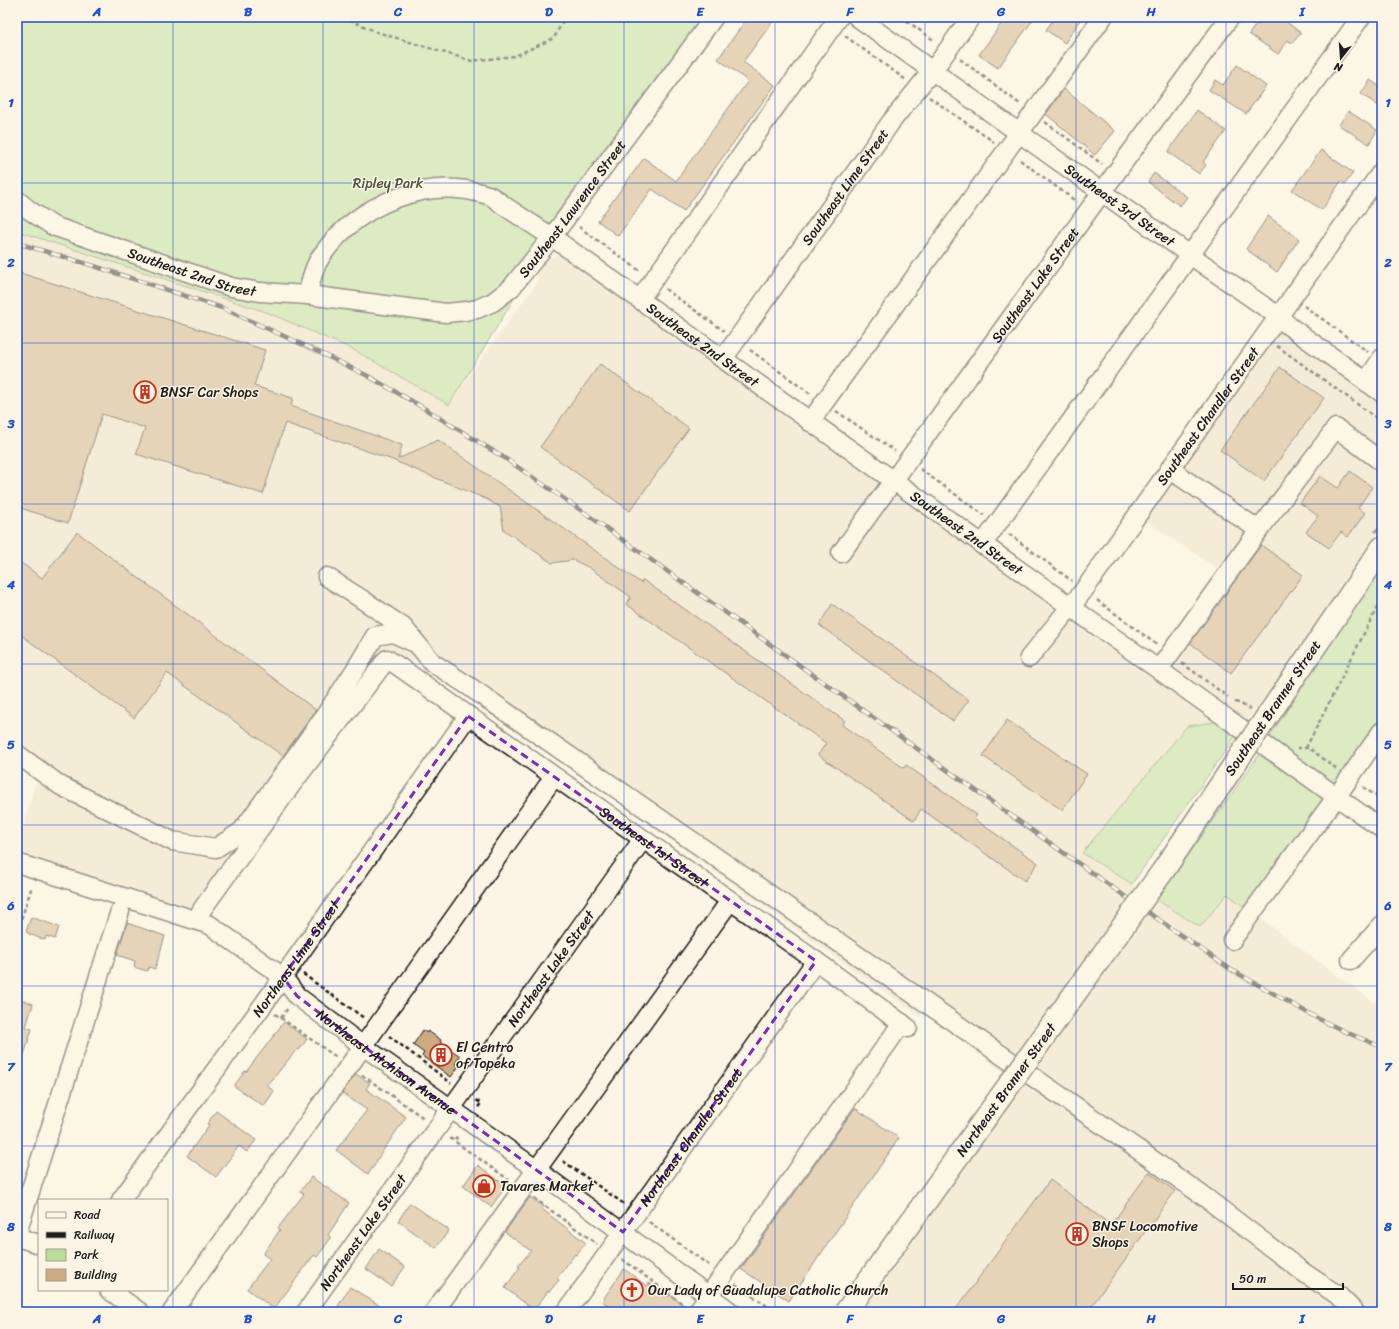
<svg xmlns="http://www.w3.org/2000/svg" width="1399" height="1329" font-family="Sriracha,sans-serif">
	<rect width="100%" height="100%" fill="#fcf5e5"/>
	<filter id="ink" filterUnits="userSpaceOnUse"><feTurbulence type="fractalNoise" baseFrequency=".025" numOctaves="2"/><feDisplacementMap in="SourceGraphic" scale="8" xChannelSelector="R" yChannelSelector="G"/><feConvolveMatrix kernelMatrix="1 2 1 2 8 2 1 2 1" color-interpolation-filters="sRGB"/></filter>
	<g filter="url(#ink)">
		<path fill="#eedfc7" d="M17,229L186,282L266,312L354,350L448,405L538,281L537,271L545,261L555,255L565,256L1215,722L1187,726L1082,853L1200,927L1227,894L1374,1002L1382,993V1312H862L1022,1085L923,1013L920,1017L429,668L385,648L203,904L195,909L17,857V849L36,781L17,767Z
			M1280,333H1288L1382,403V530L1248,720L1158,657L1221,571L1143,519L1275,335Z"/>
		<path fill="#b7dd98" stroke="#6a7c5a" d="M17,17H709L552,237L449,405L354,350L266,312L17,231Z
			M1382,566V732L1341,788L1270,736Z
			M1215,722L1235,737L1132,884L1082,853L1187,726Z
			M1259,755L1330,802L1250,911L1227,894L1200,927L1157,900Z"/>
		<path fill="#ccab80" stroke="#1c1c1c" d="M748,17H776L743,62L775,85L684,211L652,189L618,236L598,221L644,158L676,181L748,81L718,59Z
			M1006,17H1035L998,68L979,55Z
			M1055,17H1082L1065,43L1046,30Z
			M1265,17H1280L1301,33L1292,43L1287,40L1278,54L1249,34L1257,23L1259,25Z
			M1237,65L1266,86L1246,114L1209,90L1215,80L1223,85Z
			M1370,80L1382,88V108L1361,94Z
			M1064,89L1115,131L1095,155L1046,114Z
			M1197,110L1226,131L1203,162L1206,165L1199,174L1168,152Z
			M1348,111L1377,130L1369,144L1339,125Z
			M1321,150L1353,173L1345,184L1341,181L1322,210L1292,190Z
			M1154,173L1187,197L1180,206L1148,182Z
			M1268,216L1299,239L1277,272L1246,249Z
			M17,272L265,350L254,386L293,398L291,406L402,445L398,459L438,440L641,583L643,580L845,721L842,725L904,768L906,765L977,815L974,819L1038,863L1025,881L921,809L914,821L818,755L826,743L626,604L631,597L588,567L573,560L552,563L504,530L500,507L486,499L390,459L285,423L263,494L136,454L145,428L102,414L68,523L17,507Z
			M600,364L689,428L630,511L540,447Z
			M1280,367L1324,398L1264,481L1220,450Z
			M1350,471L1372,487L1358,508L1365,513L1348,537L1341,532L1329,548L1306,532L1318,516L1300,503L1320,476L1338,488Z
			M77,532L316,710L283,756L167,673L134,718L17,632V560L42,578Z
			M1261,545L1303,575L1231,673L1190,643Z
			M832,604L969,700L953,721L819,625Z
			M1007,720L1087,774L1062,810L983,756Z
			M31,917L59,927L55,939L46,936L45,940L29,934V933L26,932Z
			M127,923L165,936L155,969L149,967L147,971L134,967L135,961L117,955Z
			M17,998L33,1004L26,1027L32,1029L20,1068H17Z
			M284,1022L307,1039L299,1050L297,1049L267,1086L274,1091L264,1106L234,1086L245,1071L246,1072Z
			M423,1030L427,1033L428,1031L441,1040L440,1042L460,1056L455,1064L459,1066L451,1077L422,1056L424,1053L413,1045Z
			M356,1074L370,1083L366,1089L406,1117L376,1161L377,1162L368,1174L336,1150L367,1110L342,1093Z
			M855,1108L899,1138L789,1301L741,1269Z
			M216,1111L256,1140L247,1152L239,1146L216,1177L187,1156L209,1125L207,1124Z
			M478,1165L506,1186L491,1207L463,1186Z
			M1149,1172L1175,1191L1087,1312H954L1050,1180L1111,1225Z
			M311,1177L349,1203L328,1235L331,1238L317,1257L314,1255L274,1309L247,1289L270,1259L263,1254L280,1230L278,1228L304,1194L300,1192Z
			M530,1197L544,1206L542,1209L586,1243L576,1255L575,1254L557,1278L559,1280L549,1292L548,1291L534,1310L505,1288L520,1267L518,1266L531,1251L505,1232Z
			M410,1203L449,1230L436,1248L398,1221Z
			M379,1249L405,1267L391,1286L366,1269Z
			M624,1269L647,1286L649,1283L668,1297L670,1295L688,1308L687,1312H617L602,1301Z
			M350,1287L390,1312H347L338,1306Z"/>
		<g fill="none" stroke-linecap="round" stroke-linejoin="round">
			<g stroke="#1c1c1c" stroke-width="21">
				<g id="minor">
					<path id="s1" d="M857,17L1190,255L1278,316L1289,326L1382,393"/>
					<path id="s2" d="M17,200L29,210L53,226L231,287L260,292L308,295L446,313L466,311L477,309L493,302L511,288L552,237L714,17"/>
					<path id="s3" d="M308,295C310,282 314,266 322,255C358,204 427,175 488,195C494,197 500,203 506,207C521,217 536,227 552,237L1382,829"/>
					<path d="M640,299L839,17"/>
					<path id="s4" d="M723,359L891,122L939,62L971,17"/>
					<path d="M1366,382L1382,358"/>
					<path d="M810,422L1103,17"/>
					<path d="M1170,468L1181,477L1259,530L1336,428L1382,462"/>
					<path d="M982,545L1361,17"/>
					<path id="s5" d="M841,553L1115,174L1230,17"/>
					<path d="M327,577L360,598L403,627L433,663L470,687L1140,1151L1206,1198L1303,1272L1339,1296L1355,1312"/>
					<path id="s6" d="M1029,658L1084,590L1382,171"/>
					<path d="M1159,669L1259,530"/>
					<path d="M17,754L61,786L172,841L216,848L242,831L324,717L357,667L375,636L393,633L413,642"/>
					<path id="s7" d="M17,863L210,925L283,977L297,996L363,1046L537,1170L731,1312"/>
					<path id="s8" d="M196,920L203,908L292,784L387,659L398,666L816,961L908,1028"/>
					<path d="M1232,940L1337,796L1382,731"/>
					<path d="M1351,960L1382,925"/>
					<path id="s9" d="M121,1200L263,1005L468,716"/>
					<path d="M17,1237L20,1223L120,911"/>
					<path d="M17,1237L39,1244"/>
					<path d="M109,1290L140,1312"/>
					<path d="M172,1312L349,1066L554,777"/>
					<path id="s10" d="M306,1312L643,839"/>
					<path d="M434,1312L730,901"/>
					<path id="s11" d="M566,1312L816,961"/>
					<path d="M697,1312L902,1023"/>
				</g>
			</g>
			<g stroke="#1c1c1c" stroke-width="25">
				<path id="major" d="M1271,711L1382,548
					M1165,868L1234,765"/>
			</g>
			<path stroke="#1c1c1c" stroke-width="2.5" stroke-dasharray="4 3" stroke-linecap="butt" d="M343,17L377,32L472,61L515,56L554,38L565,17
				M901,17L935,41
				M845,36L906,80
				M960,59L1020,104
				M929,97L994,142
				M1045,122L1102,164
				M1020,160L1077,202
				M579,227L640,271
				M665,289L724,331
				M1304,306L1368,352
				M1277,346L1382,422
				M750,350L812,395
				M836,411L895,451
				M920,469L984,515
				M1375,532L1382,521
				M1009,534L1072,581
				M1097,600L1157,645
				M1182,663L1228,697
				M1235,702L1239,703L1250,709
				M1297,748H1309L1337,769
				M1306,748L1382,598
				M1363,787L1382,800
				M17,932L32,886
				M303,974L364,1018
				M275,1014L336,1057
				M281,1018L288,1008
				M389,1036L451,1083
				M362,1075L425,1119
				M476,1100L481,1103L477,1109
				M450,1138L509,1180
				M455,1140L459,1135
				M563,1161L624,1204
				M534,1198L597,1244
				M649,1222L710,1266
				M622,1259L684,1305
				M735,1284L776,1312"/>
			<use href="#minor" stroke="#fcf5e5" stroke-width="18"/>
			<use href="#major" stroke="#fcf5e5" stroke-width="22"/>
			<g stroke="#1c1c1c" stroke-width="4.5">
				<path id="rail" d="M17,243L91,265L222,308L308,347L366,375L417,404L503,457L585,513L1133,902L1230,969L1317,1018L1348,1033L1382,1047"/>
			</g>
			<use href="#rail" stroke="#fcf5e5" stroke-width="3" stroke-dasharray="9" stroke-linecap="butt"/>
			<g stroke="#1c1c1c" stroke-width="25" stroke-linecap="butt">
				<g id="major-bridge">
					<path d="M1234,765L1271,711"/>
					<path id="s12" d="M846,1312L1165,868"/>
				</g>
			</g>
			<use href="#major-bridge" stroke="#fcf5e5" stroke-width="22"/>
		</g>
	</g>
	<path d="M0 0H1399V1329H0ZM468,716L816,961L623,1232L363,1046L297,996L283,977Z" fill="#fcf5e5" fill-opacity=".55" fill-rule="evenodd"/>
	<path fill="none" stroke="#7b2cbf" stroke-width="3" stroke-dasharray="8 5" stroke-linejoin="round" d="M468,716L816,961L623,1232L363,1046L297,996L283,977Z"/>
	<path fill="none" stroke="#1d4ed8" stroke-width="1" stroke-opacity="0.55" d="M173,17V1312M323,17V1312M474,17V1312M624,17V1312M775,17V1312M925,17V1312M1076,17V1312M1226,17V1312M17,183H1382M17,343H1382M17,504H1382M17,664H1382M17,825H1382M17,986H1382M17,1146H1382"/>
	<defs>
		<g id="building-ring" transform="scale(1.15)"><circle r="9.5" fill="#fcf5e5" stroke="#c8321e" stroke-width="1.5"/><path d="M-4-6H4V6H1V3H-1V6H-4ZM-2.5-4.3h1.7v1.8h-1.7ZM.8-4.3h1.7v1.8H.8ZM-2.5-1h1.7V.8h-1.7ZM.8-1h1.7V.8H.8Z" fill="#c8321e"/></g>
		<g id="shop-ring" transform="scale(1.15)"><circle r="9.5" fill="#fcf5e5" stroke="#c8321e" stroke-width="1.5"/><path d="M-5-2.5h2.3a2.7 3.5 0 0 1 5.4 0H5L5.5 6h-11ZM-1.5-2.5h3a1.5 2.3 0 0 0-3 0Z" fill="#c8321e"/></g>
		<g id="church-ring" transform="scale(1.15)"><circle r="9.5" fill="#fcf5e5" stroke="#c8321e" stroke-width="1.5"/><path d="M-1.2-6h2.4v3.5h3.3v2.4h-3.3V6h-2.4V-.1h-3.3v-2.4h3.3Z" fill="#c8321e"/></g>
	</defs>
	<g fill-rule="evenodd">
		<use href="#building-ring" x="145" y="392"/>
		<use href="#building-ring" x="441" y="1055"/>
		<use href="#shop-ring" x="484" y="1186"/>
		<use href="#building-ring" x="1077" y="1234"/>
		<use href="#church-ring" x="632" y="1290"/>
	</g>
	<g text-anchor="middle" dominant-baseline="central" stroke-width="3" stroke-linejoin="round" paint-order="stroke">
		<g font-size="14" fill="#4a5641" stroke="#fcf5e5">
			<text x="388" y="183">Ripley Park</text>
		</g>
		<g font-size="14" fill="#1c1c1c" stroke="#fcf5e5">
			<text stroke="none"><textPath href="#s4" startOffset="211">Southeast Lime Street</textPath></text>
			<text stroke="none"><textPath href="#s1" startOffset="323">Southeast 3rd Street</textPath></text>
			<text stroke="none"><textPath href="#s2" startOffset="621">Southeast Lawrence Street</textPath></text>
			<text stroke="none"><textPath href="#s2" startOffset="191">Southeast 2nd Street</textPath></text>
			<text stroke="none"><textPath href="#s5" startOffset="331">Southeast Lake Street</textPath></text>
			<text stroke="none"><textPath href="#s3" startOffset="493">Southeast 2nd Street</textPath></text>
			<text stroke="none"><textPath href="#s6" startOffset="301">Southeast Chandler Street</textPath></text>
			<text stroke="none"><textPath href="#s3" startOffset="817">Southeast 2nd Street</textPath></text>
			<text transform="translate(1273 708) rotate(-56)">Southeast Branner Street</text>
			<text stroke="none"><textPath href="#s8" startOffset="650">Southeast 1st Street</textPath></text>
			<text stroke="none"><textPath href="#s9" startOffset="298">Northeast Lime Street</textPath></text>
			<text stroke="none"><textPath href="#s10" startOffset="422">Northeast Lake Street</textPath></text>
			<text stroke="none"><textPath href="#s7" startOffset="427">Northeast Atchison Avenue</textPath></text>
			<text stroke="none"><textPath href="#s12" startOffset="274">Northeast Branner Street</textPath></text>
			<text stroke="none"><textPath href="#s11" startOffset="215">Northeast Chandler Street</textPath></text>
			<text stroke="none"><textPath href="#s10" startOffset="98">Northeast Lake Street</textPath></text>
		</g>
		<g font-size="14" fill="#1c1c1c" stroke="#fcf5e5" text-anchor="start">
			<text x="160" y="392">BNSF Car Shops</text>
			<text x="456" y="1047">El Centro<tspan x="456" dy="16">of Topeka</tspan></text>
			<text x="500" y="1186">Tavares Market</text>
			<text x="1092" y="1226">BNSF Locomotive<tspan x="1092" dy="16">Shops</tspan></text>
			<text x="648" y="1290">Our Lady of Guadalupe Catholic Church</text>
		</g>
	</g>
	<rect width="1399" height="1329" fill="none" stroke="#fcf5e5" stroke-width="44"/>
	<rect x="38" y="1199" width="130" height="92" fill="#fcf5e5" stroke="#a29e95"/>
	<rect x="46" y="1212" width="20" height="6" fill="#fcf5e5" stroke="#a29e95"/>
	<text x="74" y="1219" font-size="12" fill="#1c1c1c">Road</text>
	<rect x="46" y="1232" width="20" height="6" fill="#1c1c1c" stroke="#a29e95"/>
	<text x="74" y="1239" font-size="12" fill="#1c1c1c">Railway</text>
	<rect x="46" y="1249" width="20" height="12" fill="#b7dd98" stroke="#a29e95"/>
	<text x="74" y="1259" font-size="12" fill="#1c1c1c">Park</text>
	<rect x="46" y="1269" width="20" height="12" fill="#ccab80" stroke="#a29e95"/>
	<text x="74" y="1279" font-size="12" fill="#1c1c1c">Building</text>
	<g transform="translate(1341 58) rotate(197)" stroke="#fcf5e5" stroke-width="3" paint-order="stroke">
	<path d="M0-3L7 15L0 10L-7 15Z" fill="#1c1c1c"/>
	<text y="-6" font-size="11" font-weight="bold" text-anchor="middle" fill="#1c1c1c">N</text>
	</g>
	<path d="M1233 1283v6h110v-6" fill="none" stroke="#1c1c1c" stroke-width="2"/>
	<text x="1239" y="1283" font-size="12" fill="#1c1c1c" stroke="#fcf5e5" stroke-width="3" paint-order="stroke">50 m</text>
	<rect x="22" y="22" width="1355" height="1285" fill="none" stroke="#1d4ed8" stroke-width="1.5"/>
	<g font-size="13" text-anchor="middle" font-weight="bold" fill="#1d4ed8">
		<text x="97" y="16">A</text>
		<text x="248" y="16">B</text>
		<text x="398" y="16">C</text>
		<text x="549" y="16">D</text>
		<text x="700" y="16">E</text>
		<text x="850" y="16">F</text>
		<text x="1001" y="16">G</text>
		<text x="1151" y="16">H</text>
		<text x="1302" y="16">I</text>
		<text x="11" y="107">1</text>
		<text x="1388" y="107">1</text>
		<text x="11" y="267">2</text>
		<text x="1388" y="267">2</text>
		<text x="11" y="428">3</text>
		<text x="1388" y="428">3</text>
		<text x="11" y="589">4</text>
		<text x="1388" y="589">4</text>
		<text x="11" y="749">5</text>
		<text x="1388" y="749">5</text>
		<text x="11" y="910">6</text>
		<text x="1388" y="910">6</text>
		<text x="11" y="1071">7</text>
		<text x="1388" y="1071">7</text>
		<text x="11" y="1231">8</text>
		<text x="1388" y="1231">8</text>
		<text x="97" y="1323">A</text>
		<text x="248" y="1323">B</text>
		<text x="398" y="1323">C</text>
		<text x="549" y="1323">D</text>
		<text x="700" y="1323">E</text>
		<text x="850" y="1323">F</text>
		<text x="1001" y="1323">G</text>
		<text x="1151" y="1323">H</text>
		<text x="1302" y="1323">I</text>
	</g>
</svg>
